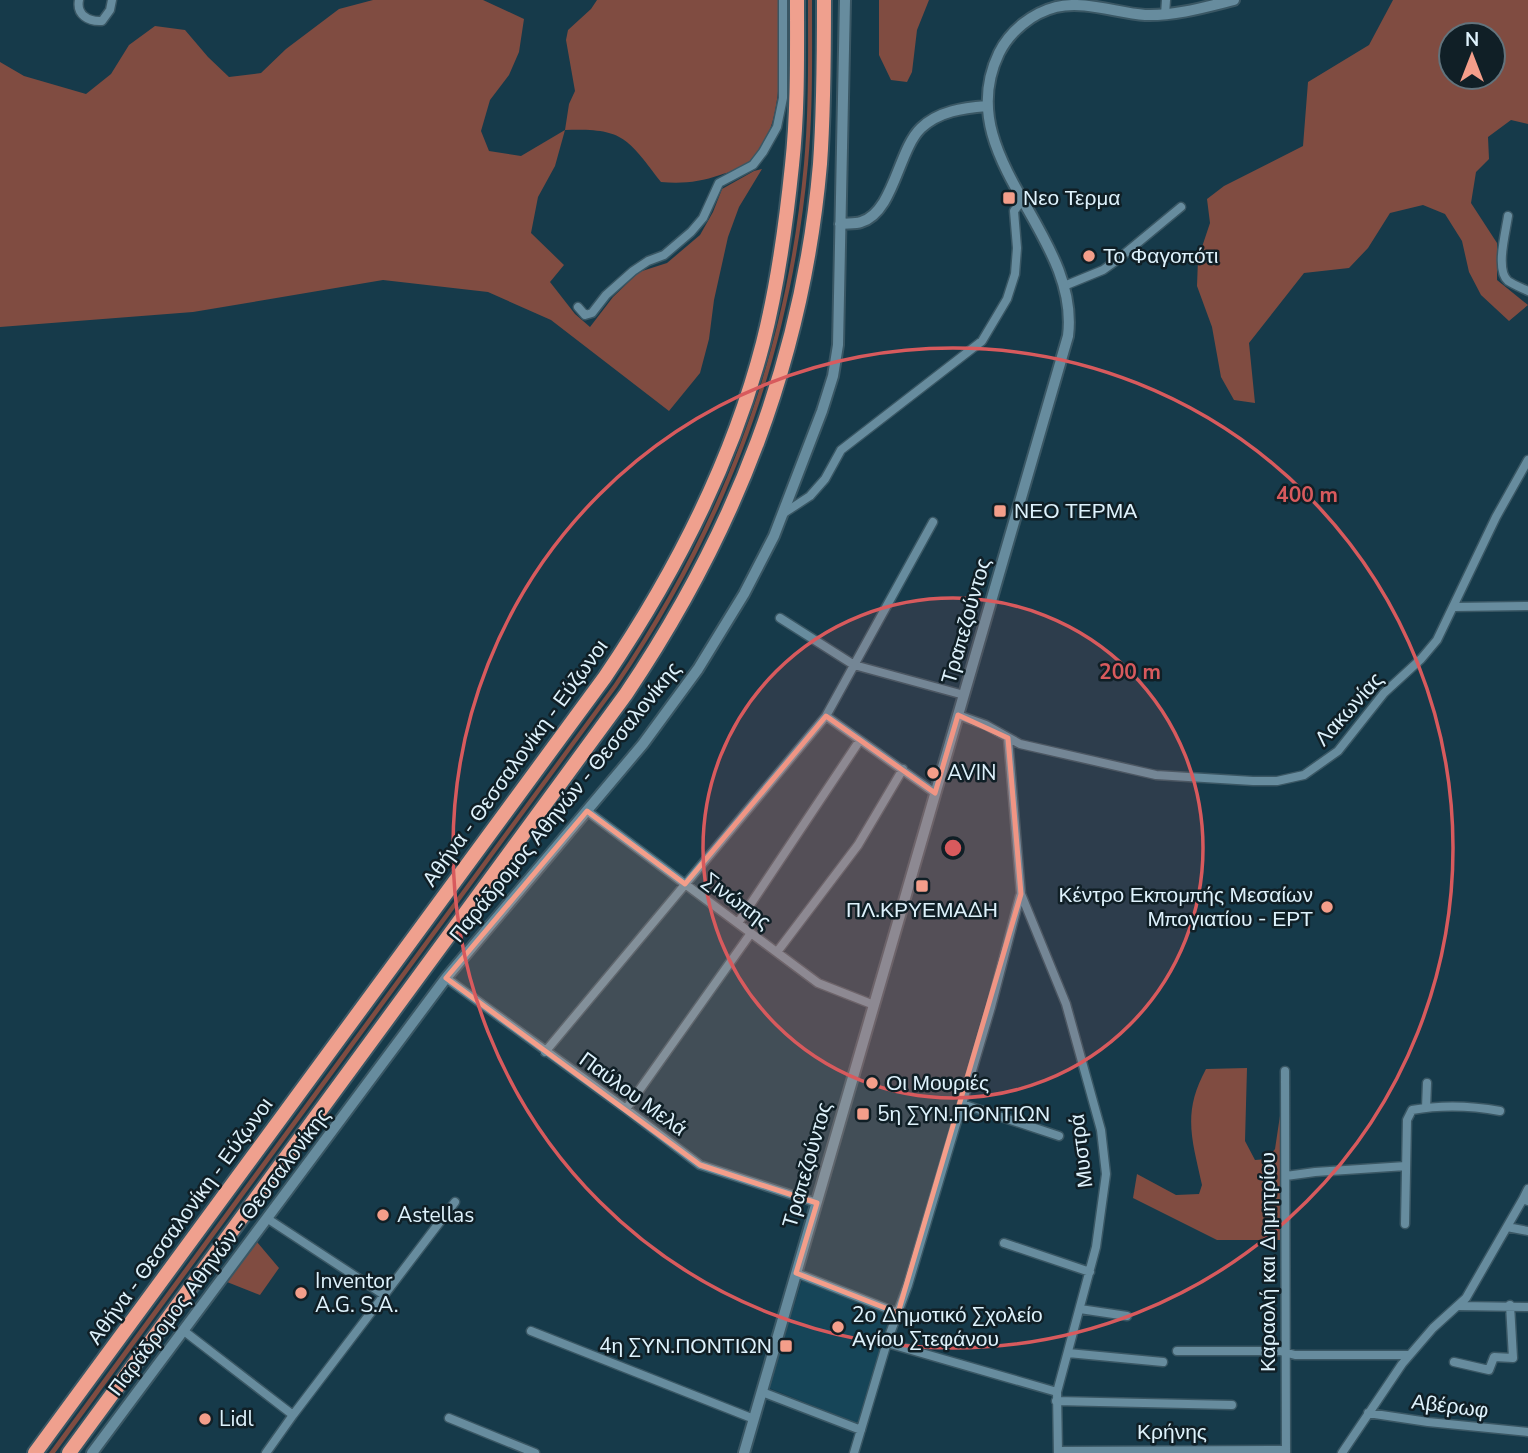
<svg xmlns="http://www.w3.org/2000/svg" width="1528" height="1453" font-family="'Nunito Sans',sans-serif">
	<rect width="100%" height="100%" fill="#163a4a"/>
	<path fill="#164558" d="M802,1280L891,1314L859,1424L769,1388Z"/>
	<path fill="#804c41" fill-rule="evenodd" d="M373,0H483L524,19L519,52L509,75L490,100L481,131L489,151L521,156L565,130L569,104L575,91L566,40L568,30L591,9L597,0H778C779,47 788,126 750,162C743,169 729,172 720,175C700,182 682,184 661,182C627,138 624,128 565,130L555,166L538,197L531,233L564,265L550,282L575,314L590,327L613,297L639,272L667,263L700,235L713,212L722,189L754,171L762,169L739,207L728,237L714,300L709,339L700,373L669,411L551,320L488,292L383,280L193,312L0,327V62L24,76L86,94L111,74L129,45L155,26L185,30L208,57L229,77L261,73L286,49L339,9Z
		M808,0H812C812,55 813,110 808,164C790,359 727,525 617,687L55,1453H49L614,684C723,522 786,359 804,164C809,109 808,55 808,0Z
		M879,0H929L917,30L912,72L907,82L891,80L879,55Z
		M1393,0H1528V124L1511,120L1488,137L1489,159L1476,172L1471,203L1497,243V280L1528,305L1509,321L1481,295L1469,272L1462,241L1445,214L1423,205L1390,213L1368,248L1349,268L1304,273L1249,343L1255,403L1234,400L1221,377L1212,327L1197,286L1198,259L1210,223L1207,199L1224,186L1303,146L1308,82L1369,45ZM1451,35H1493V77H1451Z
		M1247,1068L1245,1141L1255,1160L1267,1159L1275,1149L1281,1109L1282,1240H1217L1133,1198L1137,1174L1176,1195L1199,1194L1202,1185C1192,1139 1182,1113 1206,1069Z
		M257,1242L279,1268L260,1295L227,1282Z"/>
	<g fill="none" stroke-linecap="round" stroke-linejoin="round">
		<g stroke="#3a5764" stroke-width="11">
			<path id="street" d="M79,0C76,15 89,22 102,21L110,10L112,0
				M1165,15L1166,0
				M1508,216C1506,231 1495,270 1508,281C1514,285 1522,288 1528,291
				M1064,286L1103,270L1117,260L1181,207
				M578,307L585,315L592,313L606,295L633,271L648,261L664,255L691,232L703,218L719,183L753,165L763,152L777,127L783,98V0
				M784,513L810,496L825,479L841,450L982,341L1007,299L1015,274L1017,248L1014,211L1023,199
				M1454,607L1528,606
				M780,618L854,665L964,695
				M958,715L986,725L1020,744L1156,775L1253,781H1277L1304,775L1338,751L1384,693L1421,659L1437,640L1496,517L1528,460
				M826,716L935,793
				M1008,738L1021,894L1066,1004L1101,1130L1106,1174L1096,1247L1057,1392L1058,1453
				M587,811L818,983L874,1005
				M738,923L860,740
				M777,952L858,845L903,769
				M446,978L626,1109L700,1165L817,1203
				M545,1052L826,716L933,522
				M1285,1071L1286,1453
				M962,1104L1059,1136
				M1426,1108L1427,1083
				M626,1109L751,933
				M1286,1176L1315,1172L1406,1166
				M1523,1199L1528,1189
				M268,1219L384,1295
				M1405,1224L1407,1120L1412,1110C1440,1105 1473,1106 1500,1111
				M1507,1227L1528,1231
				M1004,1243L1090,1272
				M796,1273L898,1313
				M1459,1306L1528,1307
				M1080,1309L1127,1316
				M184,1331L293,1415
				M531,1331L754,1419
				M887,1343L1057,1392
				M1177,1351H1280L1295,1355H1409
				M1068,1353L1163,1362
				M1454,1362L1489,1370L1494,1357L1513,1358L1510,1305
				M762,1392L861,1430
				M1056,1401L1232,1405
				M1368,1413L1428,1422L1528,1432
				M449,1418L535,1453
				M1058,1451L1286,1450
				M266,1453L293,1415L455,1202
				M854,1453L888,1339L908,1285L991,1007L1020,896
				M1342,1453L1402,1364L1433,1328L1466,1298L1523,1199L1528,1201"/>
		</g>
		<g stroke="#3a5764" stroke-width="14">
			<path id="secondary" d="M840,224C847,223 855,224 861,222C894,212 898,150 921,128C939,111 963,108 987,106
				M92,1453L446,978L643,744L698,669L744,594L774,536L822,411L833,376L838,345L845,0
				M744,1453L1068,336C1081,233 949,157 999,53C1010,31 1032,13 1056,7C1084,0 1117,13 1145,15C1175,16 1206,7 1234,0"/>
		</g>
		<g stroke="#3a5764" stroke-width="18">
			<path id="highway" d="M35,1453L605,677C674,575 732,463 763,343C778,284 786,224 792,165C798,110 797,55 797,0
				M69,1453L626,694C735,532 803,360 820,164C824,109 824,55 824,0"/>
		</g>
		<use href="#street" stroke="#678c9e" stroke-width="8"/>
		<use href="#secondary" stroke="#678c9e" stroke-width="10"/>
		<use href="#highway" stroke="#efa08e" stroke-width="14"/>
	</g>
	<path fill="#f49e8a" fill-opacity="0.2" stroke="#f49e8a" stroke-width="5" stroke-linejoin="round" d="M958,715L1008,738L1021,894L898,1313L796,1273L817,1203L700,1165L446,978L587,811L685,884L826,716L935,793Z"/>
	<circle cx="953" cy="848" r="250" fill="#d85a5d" fill-opacity=".12"/>
	<g fill="none" stroke="#d85a5d" stroke-width="3.5">
		<circle cx="953" cy="848" r="250"/>
		<circle cx="953" cy="848" r="500"/>
	</g>
	<g fill="#f49e8a" stroke="#101f26" stroke-width="2.5">
		<rect x="1002" y="191" width="14" height="14" rx="3.5"/>
		<circle cx="1089" cy="256" r="7"/>
		<rect x="993" y="504" width="14" height="14" rx="3.5"/>
		<circle cx="933" cy="773" r="7"/>
		<rect x="915" y="879" width="14" height="14" rx="3.5"/>
		<circle cx="1327" cy="907" r="7"/>
		<circle cx="872" cy="1083" r="7"/>
		<rect x="856" y="1107" width="14" height="14" rx="3.5"/>
		<circle cx="383" cy="1215" r="7"/>
		<circle cx="301" cy="1293" r="7"/>
		<circle cx="838" cy="1327" r="7"/>
		<rect x="779" y="1339" width="14" height="14" rx="3.5"/>
		<circle cx="205" cy="1419" r="7"/>
	</g>
	<g text-anchor="middle" dominant-baseline="central" stroke-width="5" stroke-linejoin="round" paint-order="stroke">
		<g font-size="21" fill="#def2fc" stroke="#101f26" text-anchor="start">
			<text x="1023" y="198">Νεο Τερμα</text>
			<text x="1103" y="256">Το Φαγοπότι</text>
			<text x="1014" y="511">ΝΕΟ ΤΕΡΜΑ</text>
			<text x="947" y="773">AVIN</text>
			<text x="1313" y="895" text-anchor="end">Κέντρο Εκπομπής Μεσαίων<tspan x="1313" dy="24">Μπογιατίου - ΕΡΤ</tspan></text>
			<text x="922" y="910" text-anchor="middle">ΠΛ.ΚΡΥΕΜΑΔΗ</text>
			<text x="886" y="1083">Οι Μουριές</text>
			<text x="877" y="1114">5η ΣΥΝ.ΠΟΝΤΙΩΝ</text>
			<text x="397" y="1215">Astellas</text>
			<text x="315" y="1281">Inventor<tspan x="315" dy="24">A.G. S.A.</tspan></text>
			<text x="852" y="1315">2ο Δημοτικό Σχολείο<tspan x="852" dy="24">Αγίου Στεφάνου</tspan></text>
			<text x="772" y="1346" text-anchor="end">4η ΣΥΝ.ΠΟΝΤΙΩΝ</text>
			<text x="219" y="1419">Lidl</text>
		</g>
		<g font-size="21" fill="#def2fc" stroke="#101f26">
			<text transform="translate(966 621) rotate(-74)">Τραπεζούντος</text>
			<text transform="translate(1349 709) rotate(-48)">Λακωνίας</text>
			<text transform="translate(515 763) rotate(-54)">Αθήνα - Θεσσαλονίκη - Εύζωνοι</text>
			<text transform="translate(565 802) rotate(-51)">Παράδρομος Αθηνών - Θεσσαλονίκης</text>
			<text transform="translate(737 901) rotate(37)">Σινώπης</text>
			<text transform="translate(633 1094) rotate(36)">Παύλου Μελά</text>
			<text transform="translate(1081 1151) rotate(-97)">Μυστρά</text>
			<text transform="translate(807 1165) rotate(-74)">Τραπεζούντος</text>
			<text transform="translate(180 1221) rotate(-54)">Αθήνα - Θεσσαλονίκη - Εύζωνοι</text>
			<text transform="translate(219 1252) rotate(-53)">Παράδρομος Αθηνών - Θεσσαλονίκης</text>
			<text transform="translate(1268 1262) rotate(-90)">Καραολή και Δημητρίου</text>
			<text transform="translate(1450 1406) rotate(7)">Αβέρωφ</text>
			<text x="1172" y="1432">Κρήνης</text>
		</g>
	</g>
	<circle cx="953" cy="848" r="10" fill="#d85a5d" stroke="#101f26" stroke-width="3.5"/>
	<g font-size="21" text-anchor="middle" font-weight="bold" fill="#d85a5d" stroke="#101f26" stroke-width="5" stroke-linejoin="round" paint-order="stroke">
		<text x="1307" y="502">400 m</text>
		<text x="1130" y="679">200 m</text>
	</g>
	<g transform="translate(1472 56)"><circle r="33" fill="#101f26" stroke="#62737c" stroke-width="2"/>
	<path d="M0-5L12 26L0 18L-12 26Z" fill="#f49e8a"/>
	<text y="-10" font-size="19" font-weight="bold" text-anchor="middle" fill="#def2fc">N</text>
	</g>
</svg>
